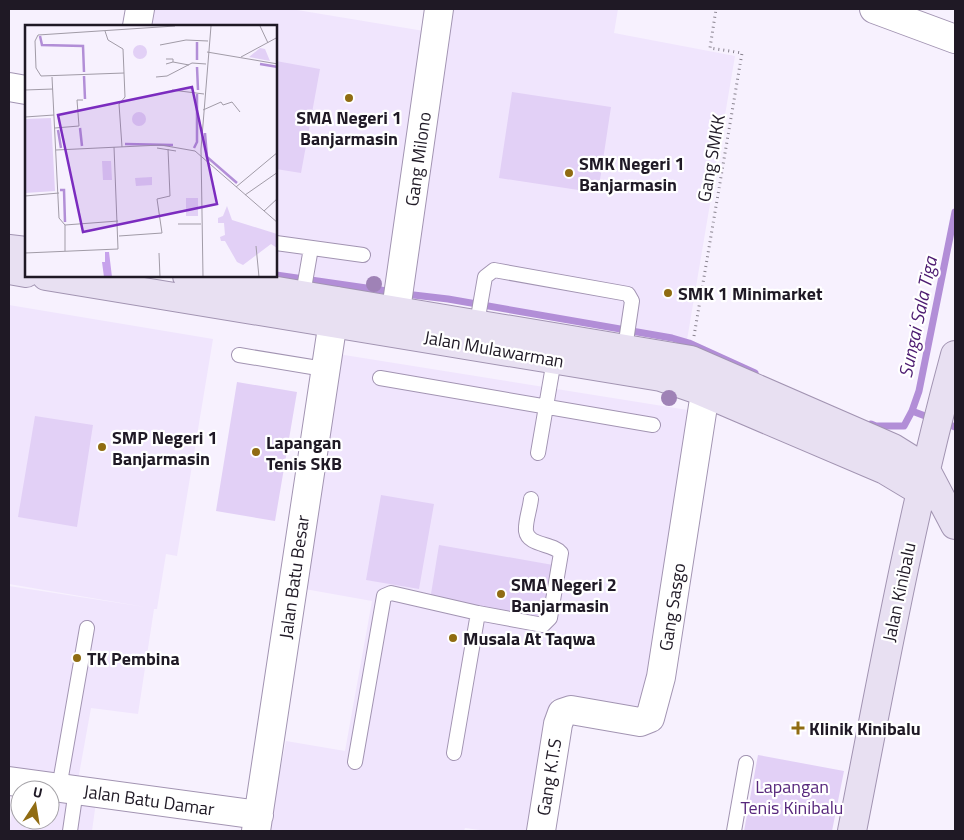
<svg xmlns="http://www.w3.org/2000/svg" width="964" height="840" font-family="'Titillium Web',sans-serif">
	<rect width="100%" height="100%" fill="#f7f1fe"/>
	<path fill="#f0e5fd" d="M148,9H291L430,32L391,290L276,273V26H145Z
		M450,9H618L614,33L735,56L687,340L404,290Z
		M9,305L213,339L177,556L166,554L157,609H154L138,714L91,708L78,780L9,771V586L145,607L9,584Z
		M338,354L694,411L654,688L636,714L552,699L536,797L527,831H487L465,828L464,831H268L286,741L345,751L372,601L299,588Z
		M16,789L20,790V820H50V795L96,802L92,831H9Z"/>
	<path fill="#e2d0f6" d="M276,61L320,69L301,173L276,169Z
		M512,92L611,107L598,193L499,178Z
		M237,382L297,392L275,521L216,511Z
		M35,416L93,425L77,527L18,517Z
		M381,495L434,504L419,589L366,580Z
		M439,545L553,565L543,620L430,600Z
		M758,755L844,771L832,831H744Z"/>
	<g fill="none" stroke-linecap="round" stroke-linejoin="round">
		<path stroke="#b28ed7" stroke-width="7" d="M276,275L394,292
			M405,294L448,299L672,338L689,343L755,373
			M912,411L933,419
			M943,422L955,427
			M871,424L876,426H904L912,411L919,391L955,212"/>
		<g stroke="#a294b2" stroke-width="16">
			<path id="lane" d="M276,243L363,255
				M303,294L311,248
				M477,323L485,277L494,270L628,294L632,301L625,348
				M239,355L324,369
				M380,378L653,425
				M538,453L554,360
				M454,753L478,613L543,625L550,618L561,553C553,543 528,546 526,531C525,522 530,509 531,499
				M355,762L384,596L391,593L478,613
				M59,788L87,628
				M70,831L76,790
				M734,831L746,763"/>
		</g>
		<g stroke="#a294b2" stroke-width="30">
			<path id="street" d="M874,9L955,39
				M137,26L140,9
				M9,87L26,90
				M396,310L439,9
				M9,781L259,815
				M256,831L336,301
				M541,831L558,724L562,713L571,710L640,722L650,718L661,677L705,393"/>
		</g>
		<g stroke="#a294b2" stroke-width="30">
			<path id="secondary" d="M9,249L26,251
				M9,270L26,273
				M46,276L661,377L693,388L885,470L920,491L940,499
				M187,276L691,360L893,448L925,468L955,525
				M852,831C883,672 912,512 955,355"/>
		</g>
		<path stroke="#89838f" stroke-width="3" stroke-dasharray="1 4" stroke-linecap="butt" d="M694,336L742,53L710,48L716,9"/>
		<use href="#lane" stroke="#fff" stroke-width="14"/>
		<use href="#street" stroke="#fff" stroke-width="28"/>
		<use href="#secondary" stroke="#e8e0f2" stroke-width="28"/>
	</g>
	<g fill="#9f82b6">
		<circle cx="374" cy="284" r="8"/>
		<circle cx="669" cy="398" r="8"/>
	</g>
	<g fill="#906c12" stroke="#fff" stroke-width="2">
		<circle cx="349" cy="98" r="5"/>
		<circle cx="569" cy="173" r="5"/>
		<circle cx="668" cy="293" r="5"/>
		<circle cx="102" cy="447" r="5"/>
		<circle cx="256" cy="452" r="5"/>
		<circle cx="501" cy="594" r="5"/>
		<circle cx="453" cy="638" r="5"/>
		<circle cx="77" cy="658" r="5"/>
		<path d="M795.5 720.5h5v5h5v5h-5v5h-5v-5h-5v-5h5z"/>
	</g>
	<g text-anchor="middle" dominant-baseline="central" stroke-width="4.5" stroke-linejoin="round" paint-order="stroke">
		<g font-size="18" font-weight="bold" fill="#1f1925" stroke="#fff" text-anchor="start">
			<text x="349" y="117" text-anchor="middle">SMA Negeri 1<tspan x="349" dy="21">Banjarmasin</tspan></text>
			<text x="579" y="163">SMK Negeri 1<tspan x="579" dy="21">Banjarmasin</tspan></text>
			<text x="678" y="293">SMK 1 Minimarket</text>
			<text x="112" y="437">SMP Negeri 1<tspan x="112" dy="21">Banjarmasin</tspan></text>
			<text x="266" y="442">Lapangan<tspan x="266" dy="21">Tenis SKB</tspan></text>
			<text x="511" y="584">SMA Negeri 2<tspan x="511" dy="21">Banjarmasin</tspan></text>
			<text x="463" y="638">Musala At Taqwa</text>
			<text x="87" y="658">TK Pembina</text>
			<text x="809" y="728">Klinik Kinibalu</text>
		</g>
		<g font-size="18" fill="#1f1925" stroke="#fff">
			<text transform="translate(711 158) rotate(-80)">Gang SMKK</text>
			<text transform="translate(418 159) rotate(-82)">Gang Milono</text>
			<text transform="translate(494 349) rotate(10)">Jalan Mulawarman</text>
			<text transform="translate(294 577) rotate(-82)">Jalan Batu Besar</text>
			<text transform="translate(899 592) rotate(-78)">Jalan Kinibalu</text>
			<text transform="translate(672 607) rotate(-81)">Gang Sasgo</text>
			<text transform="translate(549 777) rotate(-81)">Gang K.T.S</text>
			<text transform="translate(149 800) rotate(8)">Jalan Batu Damar</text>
		</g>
		<g font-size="18" fill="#57277c" stroke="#fff">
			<text x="792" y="786">Lapangan<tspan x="792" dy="21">Tenis Kinibalu</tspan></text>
		</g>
		<g font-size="19" font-style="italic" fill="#4c1a70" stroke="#fff">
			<text transform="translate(917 317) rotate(-78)">Sungai Sala Tiga</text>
		</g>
	</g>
	<g transform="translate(25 25)">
		<rect width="252" height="252" fill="#f7f1fe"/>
		<path d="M108 27a7 7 0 1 1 14 0a7 7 0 1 1-14 0ZM235,23L240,24L245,36L224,32ZM107 94a7 7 0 1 1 14 0a7 7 0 1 1-14 0ZM26,93L30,166L0,168V94ZM77,136H86L87,155H78ZM127,152V160L111,161L110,153ZM161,173H173V191H161ZM202,181L207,195L252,209V223L246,219L218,240L212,237L200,216H196L195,212L200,210L199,198H193V193L198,191Z" fill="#e2d0f6"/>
		<path d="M80,227H84L87,252H79L77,237H80Z" fill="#c7a2ec"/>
		<path fill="none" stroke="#b28ed7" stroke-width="2.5" d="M15,11L17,20L58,21L59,47M172,17V35M235,39L253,42M172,42L173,65M59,51L60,74M55,103L57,121M33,105L36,123M180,108L182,132L212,158M100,119L148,120M169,123L172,117V69M35,165H39L40,197"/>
		<path fill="none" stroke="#a19ba7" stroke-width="1" d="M235,1L243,18M80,6L83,15L98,24L100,72L94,79L97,122M13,10L150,1M13,10L10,16L11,43L16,51L99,48M135,20L161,15L183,16M182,27L253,39M216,32L253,12M148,37L164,40M141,39L148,37V34H141M27,52L34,193L40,200M131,52L142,51L167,38L181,39M0,65L28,64M147,65L179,69M178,85L196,77L198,80L207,77L215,87M0,92L29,90M30,103L54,101L52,75H58M132,123L151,126M31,125L136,120L170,126L253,198M211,162L253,127M220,170L253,147M0,171L34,168M239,186L253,173M153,199H176M40,200L93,196M40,200V226M94,211L137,208L132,174L145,171L143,124M231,221L234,252M0,228L93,224L89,122M134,228L135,252M178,252L176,124L186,1"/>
		<path fill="#7b2cbf" fill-opacity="0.15" stroke="#7b2cbf" stroke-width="2.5" d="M167,62L192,179L58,207L33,90Z"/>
		<rect width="252" height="252" fill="none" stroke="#1f1925" stroke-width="2.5"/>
	</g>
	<rect width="964" height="840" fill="none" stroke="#1f1925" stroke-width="20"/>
	<g transform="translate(35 805) rotate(12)"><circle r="24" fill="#ffffff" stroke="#a5a3a8"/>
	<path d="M0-4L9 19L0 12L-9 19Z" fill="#906c12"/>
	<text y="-8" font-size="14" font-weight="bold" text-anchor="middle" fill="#1f1925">U</text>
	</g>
</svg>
